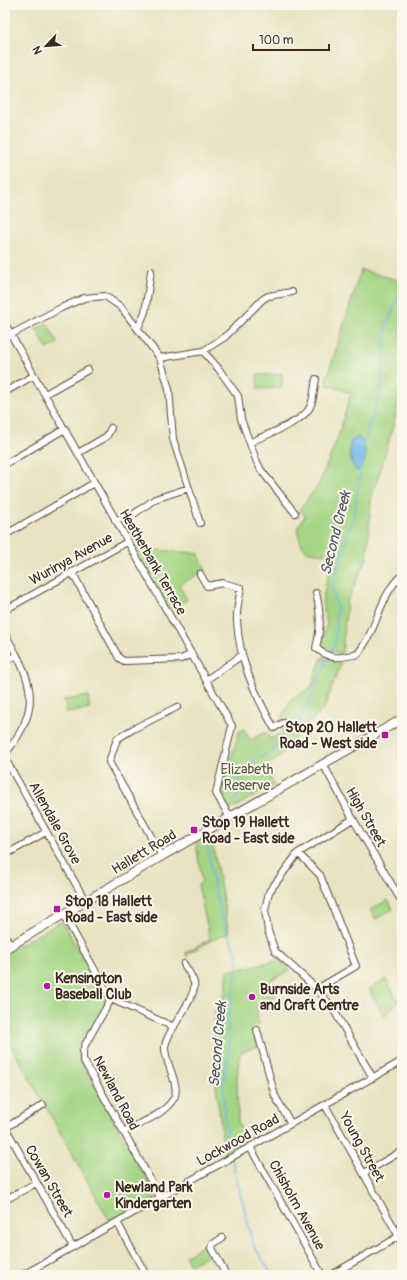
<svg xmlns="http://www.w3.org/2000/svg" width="407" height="1280" font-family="Pangolin,sans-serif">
	<rect width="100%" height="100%" fill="#fbf7ec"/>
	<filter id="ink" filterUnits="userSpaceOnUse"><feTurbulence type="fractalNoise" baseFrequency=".025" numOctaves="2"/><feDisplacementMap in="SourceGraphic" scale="8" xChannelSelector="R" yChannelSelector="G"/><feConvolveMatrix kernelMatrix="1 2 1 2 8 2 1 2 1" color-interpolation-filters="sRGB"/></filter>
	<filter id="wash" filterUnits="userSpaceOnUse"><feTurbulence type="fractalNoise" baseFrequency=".012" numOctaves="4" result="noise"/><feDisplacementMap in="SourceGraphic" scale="16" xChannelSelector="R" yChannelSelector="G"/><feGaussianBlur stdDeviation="0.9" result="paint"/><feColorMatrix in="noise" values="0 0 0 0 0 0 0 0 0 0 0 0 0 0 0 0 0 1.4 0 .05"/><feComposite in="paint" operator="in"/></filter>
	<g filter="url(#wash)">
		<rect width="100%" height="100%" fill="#e9e3c2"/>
		<path fill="#a4d584" stroke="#708051" d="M361,270L402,281V386L392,430L371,501L367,558L347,602L342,654L321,647L327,623L322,602L333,554C306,553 303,555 297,528L305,516L300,509L319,484L338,437L351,393L325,384Z
			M47,323L58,343L47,349L36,329Z
			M282,374V388L258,389L257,375Z
			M131,548L198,553L206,570L179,585L187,600L167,610Z
			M322,657L341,663L324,709L300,731L280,757L264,767L274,785L230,810L221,792L239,732L244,729L250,740L266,732L270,739L283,732L279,723L291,699L311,688Z
			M88,696L90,709L67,713L64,700Z
			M211,835L229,933L212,940L187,954V957L186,952L210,939L198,885L202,882L196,842Z
			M388,900L393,909L376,919L370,910Z
			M62,921L108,1002L82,1047L81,1062L157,1197L111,1223L5,1035V953Z
			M280,960L290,970L269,981L276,996L257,1007L258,1024L252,1026L258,1046L240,1053L237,1078L238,1123L248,1144L225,1157L216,1086L215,1012L225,993L228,971Z
			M386,979L398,1001L384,1017L369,989Z
			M203,1245L209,1255L190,1265L185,1256Z"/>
		<path fill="#72b8e9" stroke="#567184" d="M358,437L361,439C365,449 369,465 357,471C349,463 349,453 350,442Z"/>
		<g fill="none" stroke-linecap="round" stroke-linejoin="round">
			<path stroke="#72b8e9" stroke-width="1.5" d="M363,446L381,389L386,328L402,288
				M330,654L335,643L337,607L332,588L355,509L361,467
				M236,800L240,778L255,761L275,749L281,737L295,731L328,658
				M227,824L206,836L213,881L223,921L239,960L228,1018L229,1056L225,1068L223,1091L228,1148L230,1156
				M232,1160L253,1244L272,1275"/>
		</g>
	</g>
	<g filter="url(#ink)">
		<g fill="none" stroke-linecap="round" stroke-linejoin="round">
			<g stroke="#554637" stroke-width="8">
				<path id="street" d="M5,324L232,726L216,793L230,818
					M138,328L145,312L151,271
					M10,335L61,308L84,298L105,296L121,307L160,358L169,389L173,439L200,523
					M203,351L218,368L238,396L241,419L256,460L261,470L295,513
					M160,358L203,351L225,337L263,299L268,296L292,292
					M5,392L33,376
					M45,394L88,370
					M251,442C265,435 304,422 310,407C314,399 314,388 316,379
					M78,453L107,436L111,428
					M5,464L65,429
					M402,519V533
					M115,520L134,514L155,499L189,488
					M5,535L94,483
					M72,572L119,658L124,661L181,659L192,654
					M200,574L207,586L223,583L241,588C239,599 236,611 237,621C239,661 255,694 274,728L283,723
					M316,593C321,613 321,628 316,648C332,661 339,658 358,654C361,649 365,644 368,638C379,617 383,592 402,575
					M5,610L127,542
					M5,634C33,682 43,707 5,754
					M5,662L17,655
					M206,680L241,656
					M5,755L7,762L86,902
					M323,764L353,819L402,902
					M353,819L298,853L269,892L265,910L268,931L275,951L317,989L332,1007L373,1078
					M298,853L320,875L356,966L317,989
					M5,855L46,832
					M162,856L109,762L117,739L133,729L177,707
					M64,915L111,999L85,1045L83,1051V1059L160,1197
					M5,936L11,946
					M111,999L174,1027
					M257,1030L275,1096L291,1124
					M325,1105L402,1242
					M5,1127L73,1247
					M5,1128L43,1105
					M123,1132C140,1123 164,1115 174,1098C181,1086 164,1061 165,1047C167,1029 197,999 194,983C193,977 187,970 184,964
					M250,1147L322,1275
					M364,1173L402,1151
					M5,1200L36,1183
					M117,1222L146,1275
					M222,1238L213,1244L212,1248L226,1275
					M23,1275L402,1061
					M331,1275L401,1235"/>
			</g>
			<g stroke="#554637" stroke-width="10">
				<path id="secondary" d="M5,949L162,856L402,719"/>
			</g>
			<use href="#street" stroke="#fff" stroke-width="6"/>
			<use href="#secondary" stroke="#fff" stroke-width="8"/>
		</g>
	</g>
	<g fill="#b5179e" stroke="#fbf7ec" stroke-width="1.5">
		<rect x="381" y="731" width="8" height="8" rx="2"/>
		<rect x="190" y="826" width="8" height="8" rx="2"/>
		<rect x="53" y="905" width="8" height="8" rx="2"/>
		<circle cx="47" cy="986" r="4"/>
		<circle cx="252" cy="997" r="4"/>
		<circle cx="107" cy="1195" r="4"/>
	</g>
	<g text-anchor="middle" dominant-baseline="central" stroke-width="4" stroke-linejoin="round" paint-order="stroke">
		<g font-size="14" fill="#3b2a1e" stroke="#fbf7ec">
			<text transform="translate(71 559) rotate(-29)">Wurinya Avenue</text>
			<text transform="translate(153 562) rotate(60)">Heatherbank Terrace</text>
			<text transform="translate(366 817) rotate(60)">High Street</text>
			<text transform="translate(55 823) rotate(61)">Allendale Grove</text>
			<text transform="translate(144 852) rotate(-31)">Hallett Road</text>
			<text transform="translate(116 1093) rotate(62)">Newland Road</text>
			<text transform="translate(238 1140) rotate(-29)">Lockwood Road</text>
			<text transform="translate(362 1147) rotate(61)">Young Street</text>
			<text transform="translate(49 1181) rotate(60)">Cowan Street</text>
			<text transform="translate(297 1205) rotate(61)">Chisholm Avenue</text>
		</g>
		<g font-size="14" font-weight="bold" fill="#3b2a1e" stroke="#fbf7ec" text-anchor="start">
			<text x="377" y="727" text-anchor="end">Stop 20 Hallett<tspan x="377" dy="16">Road - West side</tspan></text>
			<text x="202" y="822">Stop 19 Hallett<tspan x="202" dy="16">Road - East side</tspan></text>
			<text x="65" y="901">Stop 18 Hallett<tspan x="65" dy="16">Road - East side</tspan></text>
			<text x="55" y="978">Kensington<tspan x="55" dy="16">Baseball Club</tspan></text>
			<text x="260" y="989">Burnside Arts<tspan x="260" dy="16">and Craft Centre</tspan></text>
			<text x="115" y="1187">Newland Park<tspan x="115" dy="16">Kindergarten</tspan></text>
		</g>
		<g font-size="14" fill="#555538" stroke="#fbf7ec">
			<text x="247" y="769">Elizabeth<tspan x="247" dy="16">Reserve</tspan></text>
		</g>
		<g font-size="15" font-style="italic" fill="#4c555b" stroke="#fbf7ec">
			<text transform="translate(336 533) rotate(-76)">Second Creek</text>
			<text transform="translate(218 1044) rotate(-85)">Second Creek</text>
		</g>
	</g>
	<rect width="407" height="1280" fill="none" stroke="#fbf7ec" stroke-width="20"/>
	<g transform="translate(46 46) rotate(244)" stroke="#fbf7ec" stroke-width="3" paint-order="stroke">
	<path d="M0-3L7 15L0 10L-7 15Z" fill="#3b2a1e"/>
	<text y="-6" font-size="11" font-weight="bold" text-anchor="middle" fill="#3b2a1e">N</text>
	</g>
	<path d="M253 44v6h76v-6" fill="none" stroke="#3b2a1e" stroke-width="2"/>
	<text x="259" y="44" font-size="12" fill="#3b2a1e" stroke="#fbf7ec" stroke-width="3" paint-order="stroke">100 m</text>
</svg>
